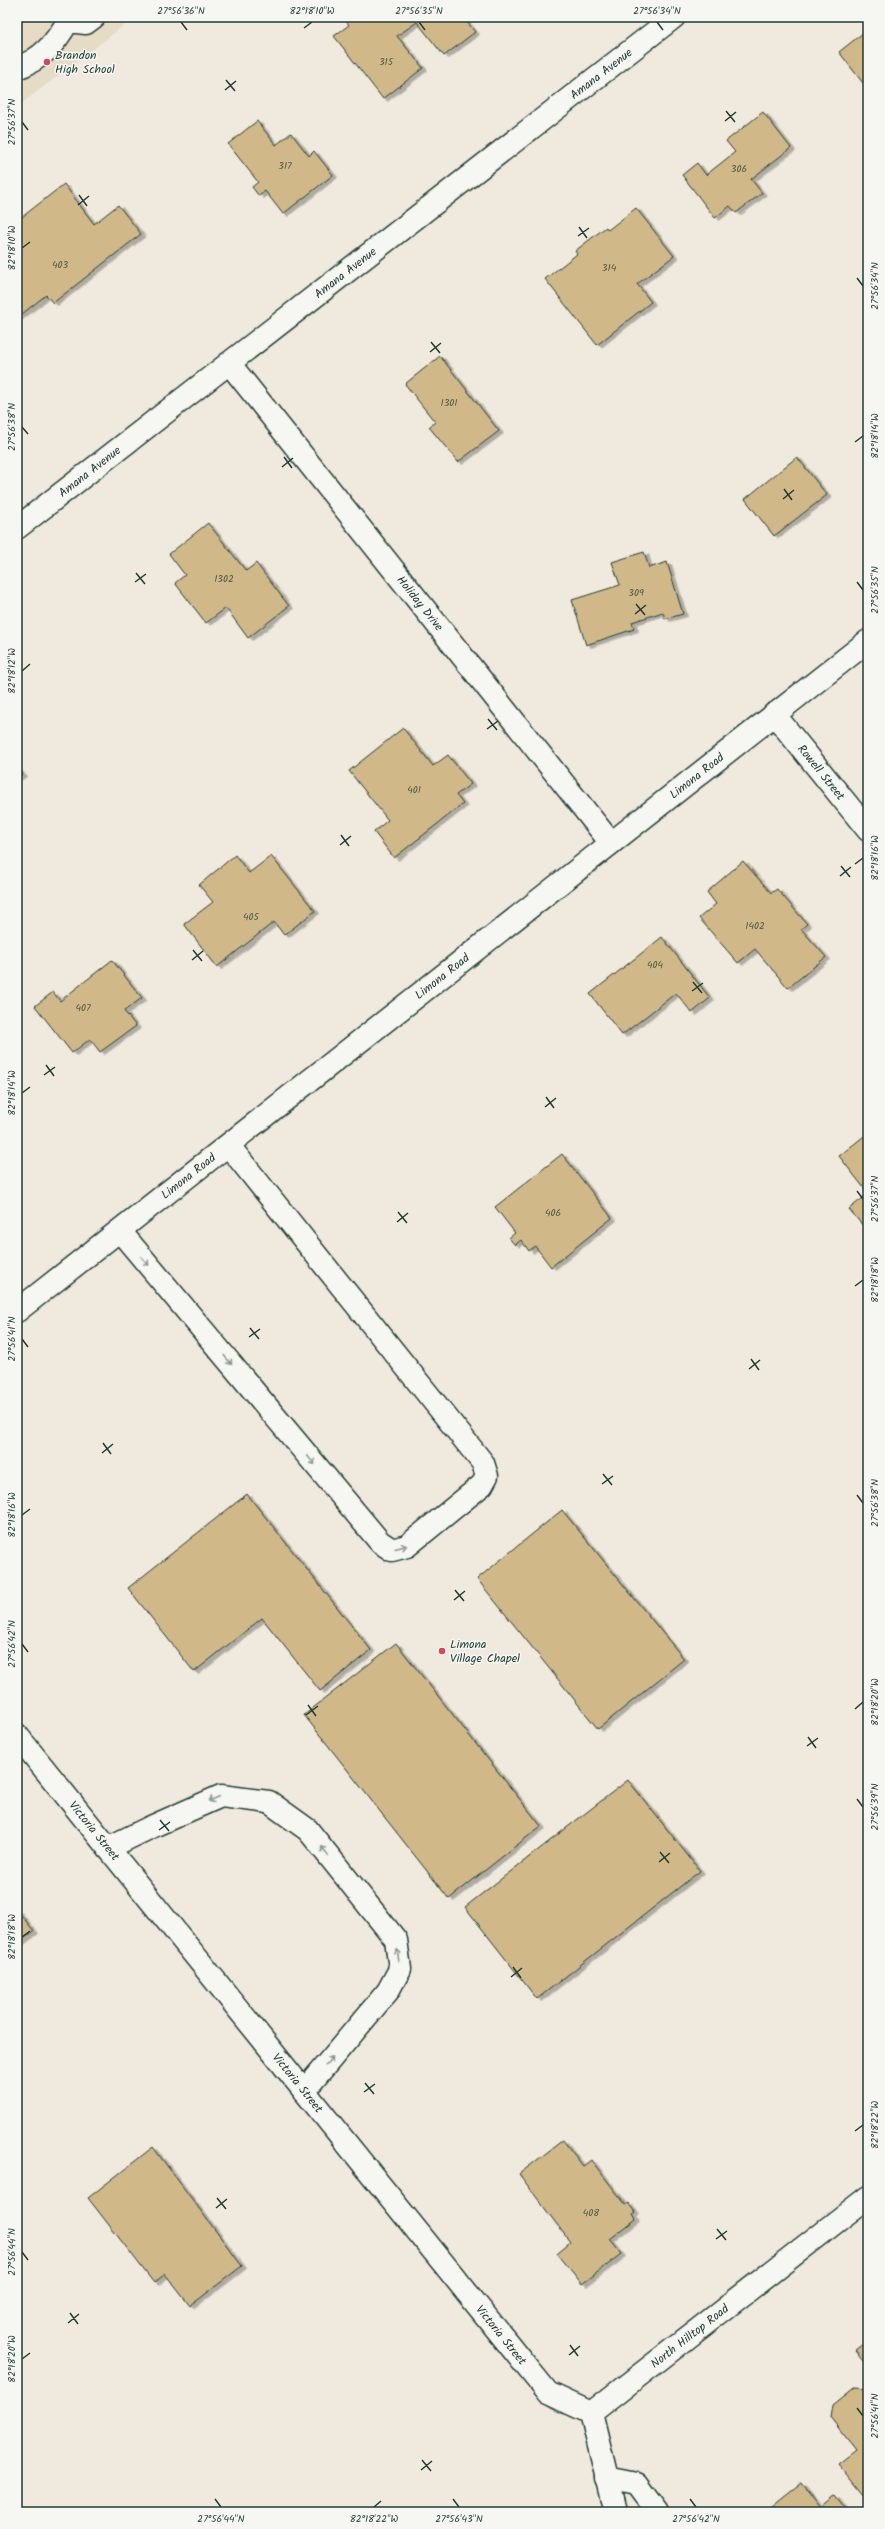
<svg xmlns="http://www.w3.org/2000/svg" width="885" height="2529" font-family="Kalam,sans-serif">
	<defs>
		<filter id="shadow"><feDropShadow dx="4.5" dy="2.5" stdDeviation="0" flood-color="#0004"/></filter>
	</defs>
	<rect width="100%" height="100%" fill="#efeadd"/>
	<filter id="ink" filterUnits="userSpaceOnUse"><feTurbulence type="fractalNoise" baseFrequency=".025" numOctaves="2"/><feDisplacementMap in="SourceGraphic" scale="8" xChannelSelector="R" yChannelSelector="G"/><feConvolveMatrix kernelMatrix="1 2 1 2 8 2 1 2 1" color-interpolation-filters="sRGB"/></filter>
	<g filter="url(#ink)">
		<path fill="#e6dbc4" d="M17,17H135L17,107Z"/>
		<path fill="#d1b888" stroke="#1f3d34" filter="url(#shadow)" d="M343,17H463L475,32L444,56L417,22L397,36L423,68L383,99L334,36L349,25Z
			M868,29V85L866,87L839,52Z
			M763,112L791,148L751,179L762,193L736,213L730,206L715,218L682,175L697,163L706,175L735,152L726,141Z
			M257,121L276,145L291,133L309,156L314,151L333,175L283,214L265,191L259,196L252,187L258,182L228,144Z
			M64,184L94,224L118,205L141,234L53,303L46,295L17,318V221Z
			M636,208L674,256L637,284L651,302L597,345L545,279L577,254L575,251L606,227L608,230Z
			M440,356L499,431L458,462L429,427L435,422L405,384Z
			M797,457L827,495L774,536L745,499Z
			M208,523L246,571L256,563L289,606L248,638L226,608L206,623L175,583L185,575L169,554Z
			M644,552L649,568L667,562L683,614L665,619L663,612L632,622L634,629L586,645L572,600L620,585L612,562Z
			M403,728L433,766L448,755L471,784L456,795L463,804L394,858L374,832L388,820L349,771Z
			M17,768L22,774L17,778Z
			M235,855L249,873L271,856L315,911L284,935L274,922L217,967L184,924L213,902L199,885Z
			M743,861L771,893L777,889L807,924L801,929L826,957L788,988L755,949L738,963L699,918L716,904L707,892Z
			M662,937L710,998L692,1013L676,993L622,1035L590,994Z
			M112,960L142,998L124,1011L136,1026L100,1052L90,1039L72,1053L35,1006L53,992L60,1001Z
			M868,1133V1193L839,1156Z
			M562,1154L612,1218L551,1267L535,1246L529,1251L521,1240L515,1245L509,1238L515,1233L495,1207Z
			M868,1194V1232L849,1209Z
			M247,1494L371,1650L320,1691L262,1618L194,1672L128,1588Z
			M562,1510L684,1659L598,1729L477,1579Z
			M396,1643L541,1826L449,1899L304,1715Z
			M628,1780L700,1871L537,1999L465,1907Z
			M17,1910L34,1931L17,1944Z
			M563,2140L583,2166L591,2160L626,2205L629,2203L636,2212L633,2214L636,2219L610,2239L622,2254L582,2284L557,2253L570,2242L519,2174Z
			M153,2147L242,2266L190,2306L165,2274L154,2283L88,2198Z
			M868,2342V2366L856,2351Z
			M868,2382V2495L865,2497L837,2463L855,2449L831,2418L833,2405L854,2388L867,2389L864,2385Z
			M801,2482L820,2507L835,2495L848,2512H768L766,2510Z"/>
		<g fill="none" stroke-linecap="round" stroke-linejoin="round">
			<g stroke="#1f3d34" stroke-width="25">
				<path id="service" d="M66,17L68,21L86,23L94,17
					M17,68C42,59 55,44 68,21
					M120,1231L380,1542L392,1550L407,1546L482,1485L487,1476L483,1463L229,1146
					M108,1848L151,1827L221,1796L269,1802L308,1830L396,1940L400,1969L388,1991L304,2091
					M606,2478L636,2484L657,2512"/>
			</g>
			<g stroke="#1f3d34" stroke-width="25">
				<g id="minor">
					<path id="s1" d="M229,363L611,843"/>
					<path id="s2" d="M17,528L674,17"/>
					<path id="s3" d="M774,714L868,830"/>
					<path id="s4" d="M17,1735L548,2393L591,2413"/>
					<path id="s5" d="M591,2413L868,2197"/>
					<path d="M591,2413L615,2512"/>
				</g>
			</g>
			<g stroke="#1f3d34" stroke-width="25">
				<g id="tertiary">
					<path id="s6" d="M17,1311L868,641"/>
				</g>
			</g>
			<use href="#service" stroke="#f6f6f2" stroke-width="22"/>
			<use href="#minor" stroke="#f6f6f2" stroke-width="22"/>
			<use href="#tertiary" stroke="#f6f6f2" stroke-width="22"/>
		</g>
		<defs><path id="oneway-shaft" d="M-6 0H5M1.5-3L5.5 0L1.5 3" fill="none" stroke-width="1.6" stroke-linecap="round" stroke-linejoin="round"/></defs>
		<g stroke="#8a9a93">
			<use href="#oneway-shaft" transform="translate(145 1261) rotate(50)"/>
			<use href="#oneway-shaft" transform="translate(228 1360) rotate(50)"/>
			<use href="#oneway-shaft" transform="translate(311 1460) rotate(50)"/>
			<use href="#oneway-shaft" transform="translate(401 1547) rotate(-14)"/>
			<use href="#oneway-shaft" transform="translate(214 1799) rotate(156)"/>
			<use href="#oneway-shaft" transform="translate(325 1851) rotate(-129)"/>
			<use href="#oneway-shaft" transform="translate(398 1955) rotate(-98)"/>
			<use href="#oneway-shaft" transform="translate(329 2061) rotate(-50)"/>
		</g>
	</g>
	<path fill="none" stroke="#1f3d34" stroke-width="1.5" d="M181,22L187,30M419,22L425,30M657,22L663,30M304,28L312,22M226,80L235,91M225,90L236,81M726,111L735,122M725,121L736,112M22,122L28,130M79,195L87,206M78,205L89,196M579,227L587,238M578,236L589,228M22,248L30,242M857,278L863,286M431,342L440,353M430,352L441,343M22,427L28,434M855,442L863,436M284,457L292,468M282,467L293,458M784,489L792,500M783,499L794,490M136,573L145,584M135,582L146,574M857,582L863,590M636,604L645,615M635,614L646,605M22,671L30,664M488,719L497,730M487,729L498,721M341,835L349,846M340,845L351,836M855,864L863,858M841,866L850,877M840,876L851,867M193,950L202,961M192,960L203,951M693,982L702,993M692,991L703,983M46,1065L54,1076M44,1075L55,1067M22,1093L30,1087M546,1097L554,1108M545,1107L556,1098M857,1191L863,1199M398,1212L407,1223M397,1222L408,1213M855,1286L863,1280M250,1328L259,1339M249,1337L260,1329M22,1339L28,1347M751,1359L759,1370M749,1369L760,1360M103,1443L111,1454M102,1453L113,1444M603,1474L612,1485M602,1484L613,1476M857,1495L863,1503M22,1515L30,1509M455,1590L464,1601M454,1600L465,1591M22,1644L28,1652M308,1705L316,1716M855,1709L863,1702M306,1715L318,1706M808,1737L816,1748M807,1746L818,1738M857,1799L863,1807M160,1820L169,1831M159,1830L170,1822M660,1852L669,1863M659,1862L670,1853M22,1937L30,1931M513,1967L521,1978M511,1977L522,1968M365,2083L374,2094M364,2092L375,2084M855,2131L863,2125M217,2198L226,2209M216,2208L227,2199M717,2229L726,2240M716,2239L727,2231M22,2252L28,2260M70,2313L78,2324M68,2323L79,2314M570,2345L578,2356M569,2355L580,2346M22,2359L30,2353M857,2408L863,2416M422,2460L431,2471M421,2470L432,2461M215,2499L221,2507M453,2499L459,2507M690,2499L696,2507M374,2507L381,2501"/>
	<g fill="#d1495b" stroke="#f6f6f2" stroke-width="1.5">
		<circle cx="47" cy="62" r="4"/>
		<circle cx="442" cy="1651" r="4"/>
	</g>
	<g text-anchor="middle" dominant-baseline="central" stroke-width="3" stroke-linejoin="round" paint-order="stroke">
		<g font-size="10" fill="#4c5c49">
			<text x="386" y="62">315</text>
			<text x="285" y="166">317</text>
			<text x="739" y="169">306</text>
			<text x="60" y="265">403</text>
			<text x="609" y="268">314</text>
			<text x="449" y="403">1301</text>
			<text x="224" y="579">1302</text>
			<text x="636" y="593">309</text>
			<text x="414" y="790">401</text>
			<text x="251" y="917">405</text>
			<text x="755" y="926">1402</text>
			<text x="655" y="965">404</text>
			<text x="83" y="1008">407</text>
			<text x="553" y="1213">406</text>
			<text x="591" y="2213">408</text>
		</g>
		<g font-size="12" fill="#1f3d34" stroke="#f6f6f2" text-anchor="start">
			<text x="55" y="55">Brandon<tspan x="55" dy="14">High School</tspan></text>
			<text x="450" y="1644">Limona<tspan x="450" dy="14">Village Chapel</tspan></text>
		</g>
		<g font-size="12" fill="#1f3d34" stroke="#f6f6f2">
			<text stroke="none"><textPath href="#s2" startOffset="740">Amana Avenue</textPath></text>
			<text stroke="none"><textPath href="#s2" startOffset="416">Amana Avenue</textPath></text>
			<text stroke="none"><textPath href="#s2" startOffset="92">Amana Avenue</textPath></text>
			<text stroke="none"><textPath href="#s1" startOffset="307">Holiday Drive</textPath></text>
			<text stroke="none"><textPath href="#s3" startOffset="75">Rowell Street</textPath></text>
			<text stroke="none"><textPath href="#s6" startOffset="865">Limona Road</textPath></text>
			<text stroke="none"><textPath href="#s6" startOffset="541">Limona Road</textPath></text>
			<text stroke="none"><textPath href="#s6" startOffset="218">Limona Road</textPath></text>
			<text stroke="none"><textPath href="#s4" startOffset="123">Victoria Street</textPath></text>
			<text stroke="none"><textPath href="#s4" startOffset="447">Victoria Street</textPath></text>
			<text stroke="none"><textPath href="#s4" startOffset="771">Victoria Street</textPath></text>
			<text stroke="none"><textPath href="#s5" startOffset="125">North Hilltop Road</textPath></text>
		</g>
	</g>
	<rect width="885" height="2529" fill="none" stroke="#f6f6f2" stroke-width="44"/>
	<rect x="22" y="22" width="841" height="2485" fill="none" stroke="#1f3d34" stroke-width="1.5"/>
	<g font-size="10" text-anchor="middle" fill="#1f3d34">
		<text x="181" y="14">27°56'36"N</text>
		<text x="312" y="14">82°18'10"W</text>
		<text x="419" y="14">27°56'35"N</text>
		<text x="657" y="14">27°56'34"N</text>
		<text transform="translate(11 122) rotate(-90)" y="4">27°56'37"N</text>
		<text transform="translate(11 248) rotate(-90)" y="4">82°18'10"W</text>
		<text transform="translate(874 286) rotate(-90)" y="4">27°56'34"N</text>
		<text transform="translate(11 427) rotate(-90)" y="4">27°56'38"N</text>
		<text transform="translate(874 436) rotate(-90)" y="4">82°18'14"W</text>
		<text transform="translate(874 590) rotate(-90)" y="4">27°56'35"N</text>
		<text transform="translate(11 671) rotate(-90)" y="4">82°18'12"W</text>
		<text transform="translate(874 858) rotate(-90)" y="4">82°18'16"W</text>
		<text transform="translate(11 1093) rotate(-90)" y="4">82°18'14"W</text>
		<text transform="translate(874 1199) rotate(-90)" y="4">27°56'37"N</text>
		<text transform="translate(874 1280) rotate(-90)" y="4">82°18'18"W</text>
		<text transform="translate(11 1339) rotate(-90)" y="4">27°56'41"N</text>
		<text transform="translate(874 1503) rotate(-90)" y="4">27°56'38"N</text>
		<text transform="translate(11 1515) rotate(-90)" y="4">82°18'16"W</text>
		<text transform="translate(11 1644) rotate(-90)" y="4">27°56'42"N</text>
		<text transform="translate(874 1702) rotate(-90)" y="4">82°18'20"W</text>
		<text transform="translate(874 1807) rotate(-90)" y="4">27°56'39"N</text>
		<text transform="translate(11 1937) rotate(-90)" y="4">82°18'18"W</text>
		<text transform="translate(874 2125) rotate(-90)" y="4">82°18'22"W</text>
		<text transform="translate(11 2252) rotate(-90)" y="4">27°56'44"N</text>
		<text transform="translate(11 2359) rotate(-90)" y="4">82°18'20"W</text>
		<text transform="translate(874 2416) rotate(-90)" y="4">27°56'41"N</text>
		<text x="221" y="2522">27°56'44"N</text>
		<text x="374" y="2522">82°18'22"W</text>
		<text x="459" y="2522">27°56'43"N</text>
		<text x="696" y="2522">27°56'42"N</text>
	</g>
</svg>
